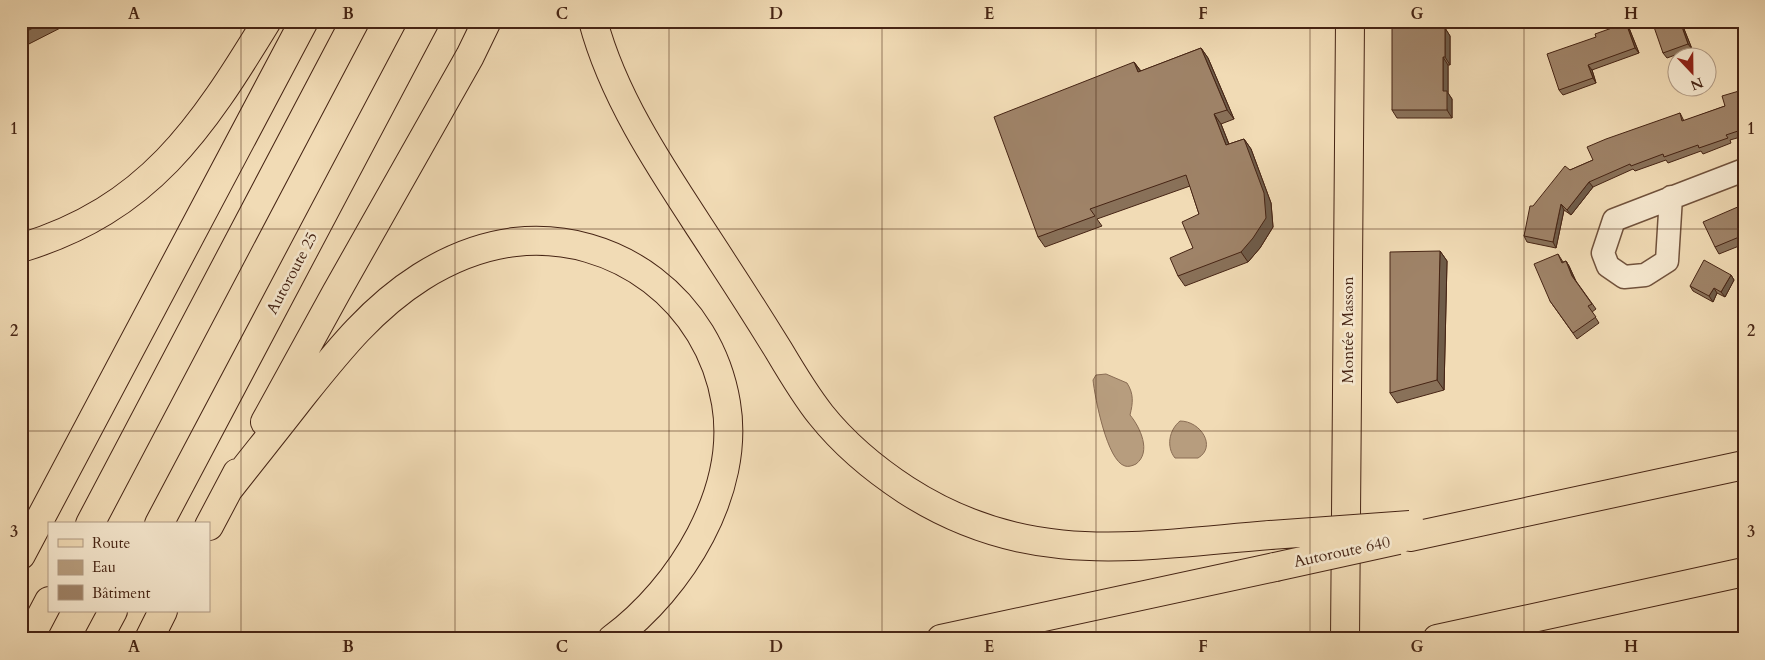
<svg xmlns="http://www.w3.org/2000/svg" width="1765" height="660" font-family="Cardo,serif">
	<rect width="100%" height="100%" fill="#f1dbb5"/>
	<filter id="stains"><feTurbulence type="fractalNoise" baseFrequency=".004" numOctaves="4"/><feColorMatrix values="0 0 0 0 .2 0 0 0 0 .09 0 0 0 0 .02 0 0 0 .5 -.17"/></filter>
	<radialGradient id="worn" r=".72"><stop offset=".6" stop-color="#630" stop-opacity="0"/><stop offset="1" stop-color="#630" stop-opacity=".3"/></radialGradient>
	<path fill="#b79d7e" stroke="#8a6d54" d="M1106,374L1127,383C1134,394 1133,403 1130,415C1140,427 1152,452 1136,464C1132,466 1128,467 1125,466C1107,461 1095,398 1093,380L1096,375Z
		M1180,421C1201,421 1217,447 1198,458H1175C1166,447 1169,430 1180,421Z"/>
	<g fill="none" stroke-linecap="round" stroke-linejoin="round">
		<g stroke="#71523c" stroke-width="25">
			<path id="minor" d="M1671,197L1667,261L1645,275L1624,277L1608,266L1603,253L1614,220L1744,170"/>
		</g>
		<g stroke="#462414" stroke-width="30">
			<path id="major" d="M1345,639L1350,21"/>
		</g>
		<g stroke="#462414" stroke-width="30">
			<path id="highway" d="M593,21C616,108 675,188 723,263C742,292 761,322 779,351C792,373 805,395 821,415C845,445 874,469 906,490C1027,568 1135,546 1270,535
				M21,248C149,209 201,129 267,21
				M265,422L336,293L470,56L487,21
				M228,490C253,458 278,427 302,396C338,351 372,308 421,277C448,260 482,246 515,242C617,231 709,301 726,403C741,491 681,588 612,639
				M90,524L355,21
				M159,524L425,21
				M209,526L237,473
				M1410,537L1744,465
				M21,555L304,21
				M29,639L49,601
				M98,639L113,611
				M149,639L163,611
				M941,639L1275,567
				M1437,639L1744,572"/>
		</g>
		<use href="#minor" stroke="#f6e8cf" stroke-width="22"/>
		<use href="#major" stroke="#f1dbb5" stroke-width="28"/>
		<use href="#highway" stroke="#f1dbb5" stroke-width="28"/>
		<g stroke="#462414" stroke-width="30" stroke-linecap="butt">
			<path id="highway-bridge" d="M1270,535L1410,525
				M1275,567L1398,540"/>
		</g>
		<use href="#highway-bridge" stroke="#f1dbb5" stroke-width="28"/>
	</g>
	<path fill="#897159" stroke="#462414" d="M21,21H74L21,48Z
		M1728,21H1737L1730,25Z
		M1626,23L1629,28L1639,53L1592,70L1596,83L1563,95L1559,90L1596,37Z
		M1681,24L1684,29L1692,49L1667,58L1663,53L1675,26Z
		M1445,28L1450,36V65H1448V93L1452,99V118H1397L1392,110Z
		M1201,48L1208,58L1234,119L1221,124L1229,144L1244,139L1251,149L1271,203L1273,227L1260,248L1248,262L1185,286L1178,276L1193,248L1199,214L1190,186L1097,219L1102,226L1045,247L1038,237L1134,62L1141,71Z
		M1743,96L1744,99V136L1730,140L1731,143L1703,154L1701,151L1668,163L1666,160L1635,171L1633,169L1593,187L1571,215L1564,210L1556,248L1527,242L1524,236L1533,206L1570,170L1593,160L1680,113L1684,121L1725,106Z
		M1744,211V244L1719,254L1715,247Z
		M1440,251L1447,261L1444,390L1397,403L1390,393Z
		M1558,254L1563,262L1566,261L1569,266L1576,281L1596,309L1592,312L1599,323L1577,339L1550,301Z
		M1731,275L1734,280L1725,297L1717,293L1713,302L1693,291L1690,286Z"/>
	<path fill="#6f5c49" stroke="#462414" d="M1626,23L1629,28L1639,53L1635,48Z
		M1681,24L1684,29L1692,49L1688,44Z
		M1445,28L1450,36V65L1445,57Z
		M1201,48L1208,58L1234,119L1227,110Z
		M1443,57L1448,65V93L1452,99V118L1447,110L1443,91Z
		M1134,62L1141,72H1138Z
		M1588,65L1592,70L1596,83L1593,78Z
		M1739,91L1743,96L1744,99L1742,101Z
		M1214,114L1221,124L1233,155L1226,145Z
		M1244,139L1251,149L1271,203L1273,227L1260,248L1248,262L1241,252Z
		M1589,182L1593,187L1571,215L1567,210Z
		M1561,204L1564,210L1556,248L1553,242Z
		M1440,251L1447,261L1444,390L1437,380Z
		M1566,261L1569,266L1576,282L1572,276Z
		M1731,275L1734,280L1725,297L1721,292Z
		M1714,288L1717,293L1713,302L1709,296Z"/>
	<path fill="#9f8368" stroke="#462414" d="M21,21H47L21,34Z
		M1671,21H1672L1674,26L1681,24L1688,44L1663,53L1654,27Z
		M1626,23L1635,48L1588,65L1593,78L1559,90L1547,54L1596,37L1595,34Z
		M1392,28H1445V57H1443V91H1447V110H1392Z
		M1201,48L1227,110L1214,114L1226,145L1244,139L1264,193L1266,218L1253,238L1241,252L1178,276L1170,258L1193,248L1182,222L1199,214L1186,175L1090,209L1095,216L1038,237L994,117L1134,62L1138,72Z
		M1739,91L1742,101L1744,99V129L1726,135L1728,138L1699,148L1698,145L1664,157L1663,154L1631,166L1630,164L1589,182L1567,210L1561,204L1553,242L1524,236L1530,206H1533L1565,166L1570,170L1593,160L1587,147L1606,139L1680,113L1682,121L1725,106L1722,96Z
		M1740,206L1743,212H1744V235L1715,247L1703,222Z
		M1440,251L1437,380L1390,393V252Z
		M1558,254L1562,263L1566,261L1572,276L1592,304L1588,306L1596,317L1573,333L1550,301L1534,264Z
		M1704,260L1731,275L1721,292L1714,288L1709,296L1690,286Z"/>
	<path fill="none" stroke="#462414" stroke-width="1" stroke-opacity="0.55" d="M241,21V639M455,21V639M669,21V639M882,21V639M1096,21V639M1310,21V639M1524,21V639M21,229H1744M21,431H1744"/>
	<g text-anchor="middle" dominant-baseline="central" stroke-width="5" stroke-linejoin="round" paint-order="stroke">
		<g font-size="16" fill="#462414" stroke="#f6e8cf">
			<text transform="translate(292 273) rotate(-62)">Autoroute 25</text>
			<text transform="translate(1348 330) rotate(-90)">Montée Masson</text>
			<text transform="translate(1342 552) rotate(-12)">Autoroute 640</text>
		</g>
	</g>
	<rect width="1765" height="660" fill="none" stroke="#f1dbb5" stroke-width="55"/>
	<rect x="48" y="522" width="162" height="90" fill="#f6e8cf" stroke="#b09a84"/>
	<rect x="58" y="539" width="25" height="8" fill="#f1dbb5" stroke="#b09a84"/>
	<text x="92" y="548" font-size="15" fill="#462414">Route</text>
	<rect x="58" y="560" width="25" height="15" fill="#b79d7e" stroke="#b09a84"/>
	<text x="92" y="572" font-size="15" fill="#462414">Eau</text>
	<rect x="58" y="585" width="25" height="15" fill="#9f8368" stroke="#b09a84"/>
	<text x="92" y="598" font-size="15" fill="#462414">Bâtiment</text>
	<g transform="translate(1692 72) rotate(158)"><circle r="24" fill="#f6e8cf" stroke="#b09a84"/>
	<path d="M0-4L9 19L0 12L-9 19Z" fill="#8f2418"/>
	<text y="-8" font-size="14" font-weight="bold" text-anchor="middle" fill="#462414">N</text>
	</g>
	<rect x="28" y="28" width="1710" height="604" fill="none" stroke="#462414" stroke-width="2"/>
	<g font-size="16" text-anchor="middle" font-weight="bold" fill="#462414">
		<text x="134" y="19">A</text>
		<text x="348" y="19">B</text>
		<text x="562" y="19">C</text>
		<text x="776" y="19">D</text>
		<text x="989" y="19">E</text>
		<text x="1203" y="19">F</text>
		<text x="1417" y="19">G</text>
		<text x="1631" y="19">H</text>
		<text x="14" y="134">1</text>
		<text x="1751" y="134">1</text>
		<text x="14" y="336">2</text>
		<text x="1751" y="336">2</text>
		<text x="14" y="537">3</text>
		<text x="1751" y="537">3</text>
		<text x="134" y="652">A</text>
		<text x="348" y="652">B</text>
		<text x="562" y="652">C</text>
		<text x="776" y="652">D</text>
		<text x="989" y="652">E</text>
		<text x="1203" y="652">F</text>
		<text x="1417" y="652">G</text>
		<text x="1631" y="652">H</text>
	</g>
	<rect width="100%" height="100%" filter="url(#stains)"/>
	<rect width="100%" height="100%" fill="url(#worn)"/>
</svg>
